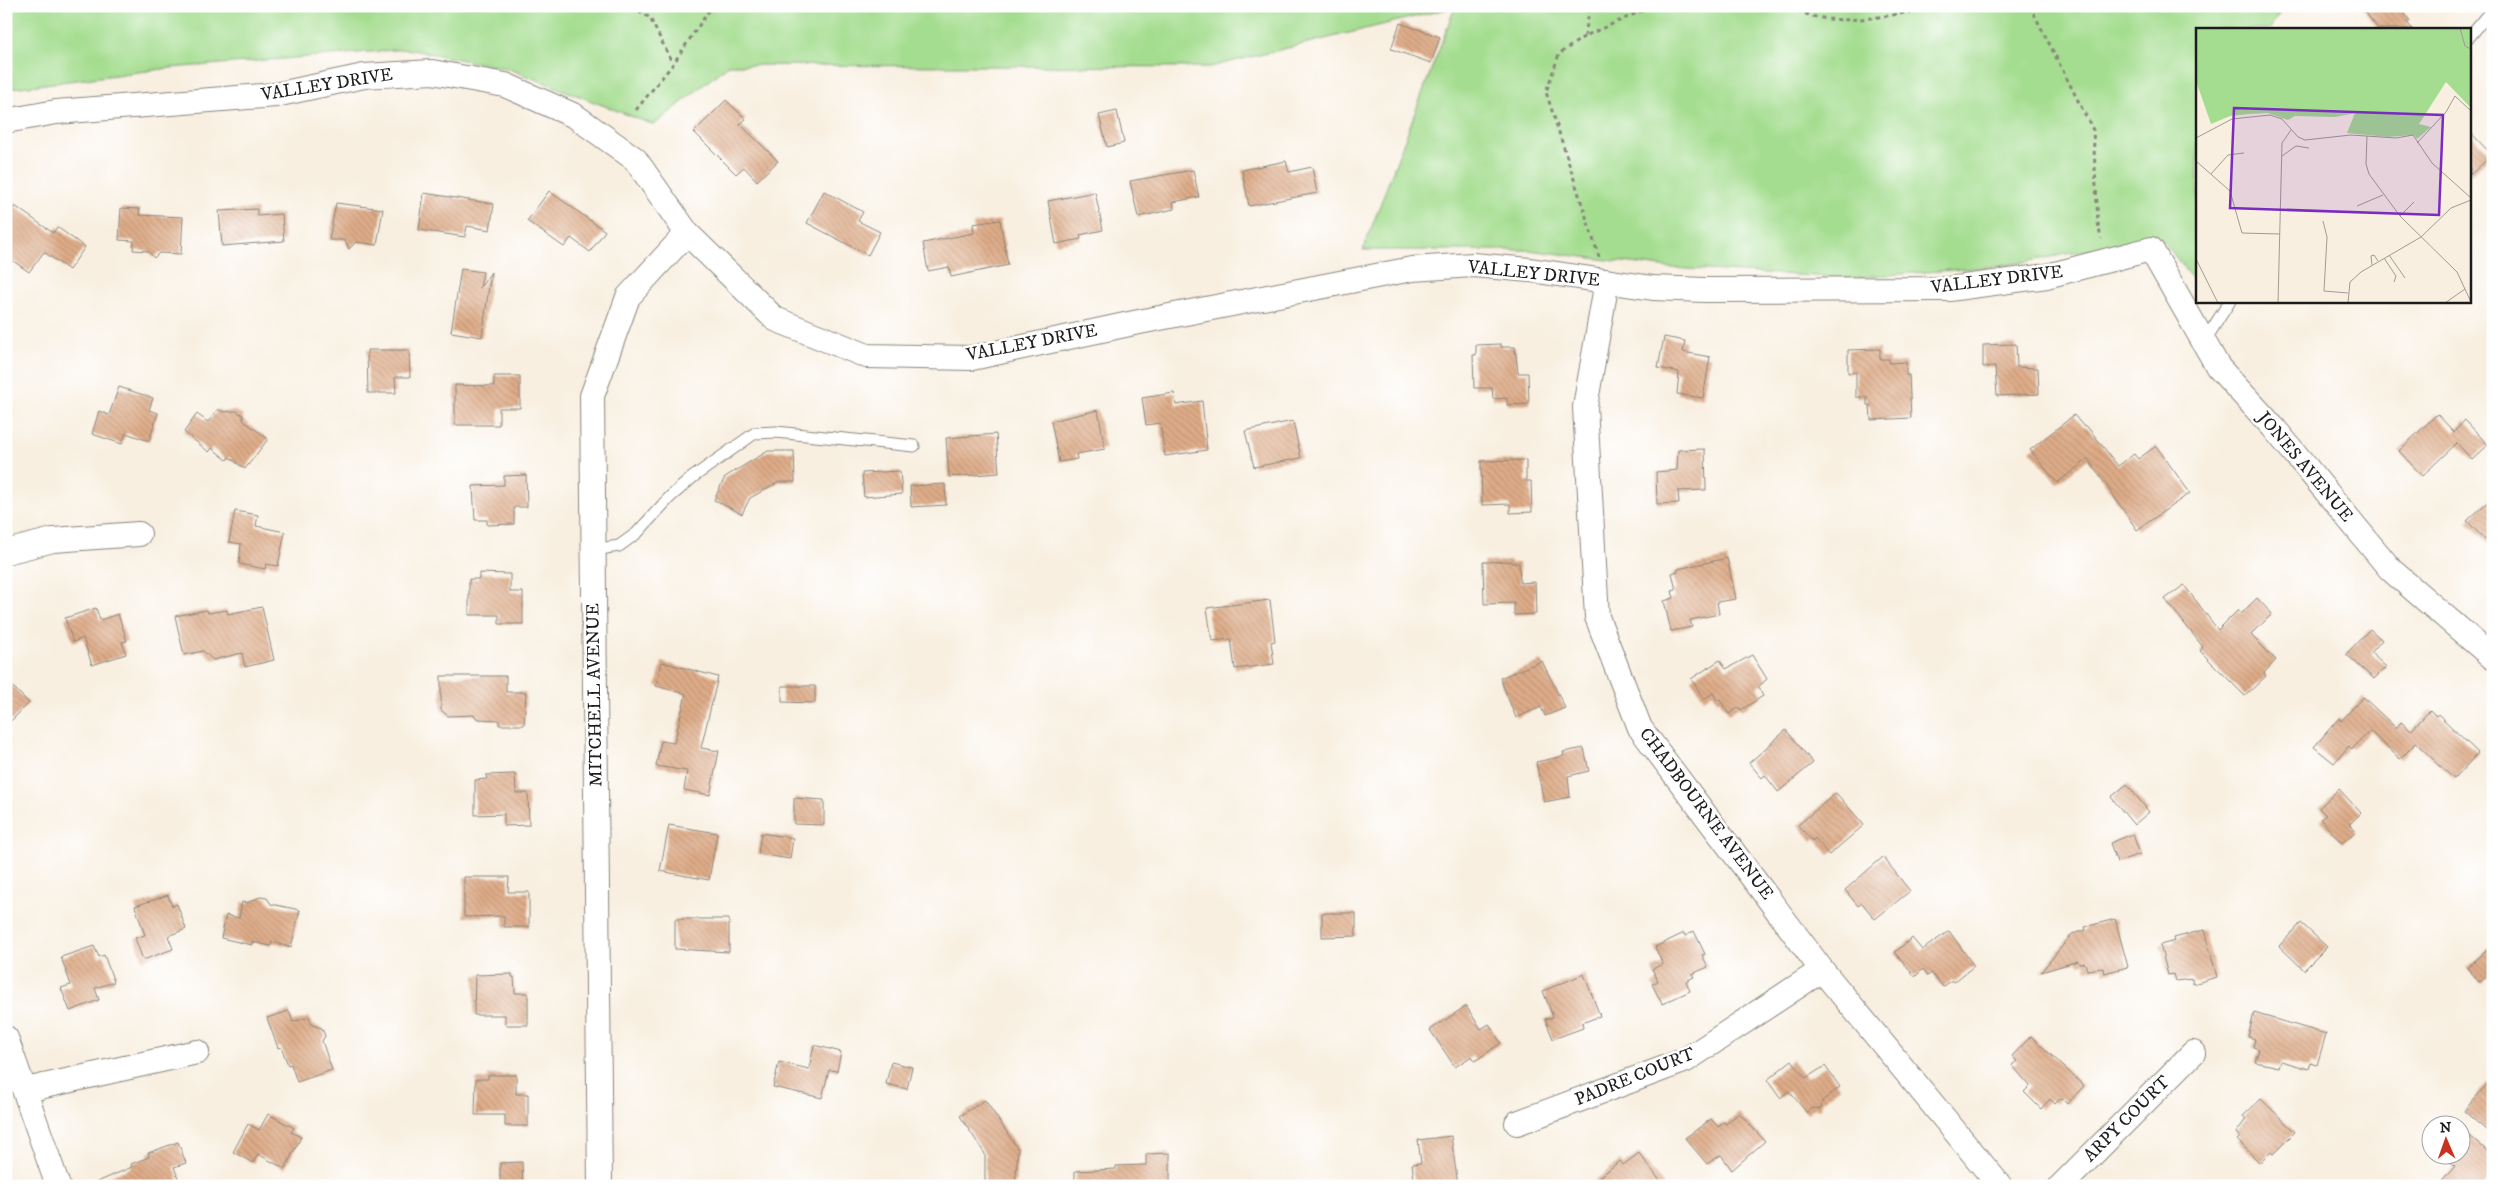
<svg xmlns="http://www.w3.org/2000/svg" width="2499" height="1192" font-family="'IM FELL DW Pica',serif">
	<defs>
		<pattern id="building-back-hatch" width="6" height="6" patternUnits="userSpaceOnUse" patternTransform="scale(1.25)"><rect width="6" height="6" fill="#deac88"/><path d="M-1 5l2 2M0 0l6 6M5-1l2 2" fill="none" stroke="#be9375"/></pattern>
	</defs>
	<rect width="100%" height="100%" fill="#fff"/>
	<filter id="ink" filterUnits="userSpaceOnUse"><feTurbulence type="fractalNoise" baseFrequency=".02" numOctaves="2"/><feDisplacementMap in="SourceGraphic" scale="10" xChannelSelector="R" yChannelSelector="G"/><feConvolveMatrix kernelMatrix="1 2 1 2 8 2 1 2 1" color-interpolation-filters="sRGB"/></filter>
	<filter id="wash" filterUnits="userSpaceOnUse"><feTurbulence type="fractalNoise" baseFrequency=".0096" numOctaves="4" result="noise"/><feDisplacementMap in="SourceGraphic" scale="20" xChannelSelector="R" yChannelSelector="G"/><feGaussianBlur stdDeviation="1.12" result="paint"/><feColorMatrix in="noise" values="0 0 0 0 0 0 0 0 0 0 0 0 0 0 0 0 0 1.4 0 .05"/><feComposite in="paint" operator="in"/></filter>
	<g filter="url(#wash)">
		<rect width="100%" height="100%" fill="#f8efe0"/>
		<path fill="#a4dd8f" stroke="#607c56" d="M6,6H2284L2270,29H2198V287L2164,241L2132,242L2002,266L1850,278L1670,268L1529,250H1363L1455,7L1210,67L728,65L654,125L509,69L407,49L170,68L6,89Z"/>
		<g id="blocks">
			<path fill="url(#building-back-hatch)" d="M2361,6H2399L2410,21L2407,22L2412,29H2378Z
				M1400,23L1440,37L1431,63L1391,49Z
				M726,100L746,119L740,124L778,161L757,181L744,167L736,174L694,132Z
				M1117,111L1124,143L1107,147L1099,115Z
				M2470,132L2492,155L2470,175Z
				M1286,161L1289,172L1312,167L1317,193L1249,206L1242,170Z
				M1193,170L1199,197L1173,202L1174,209L1138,217L1130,181Z
				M549,191L605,231L590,252L571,238L564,247L527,221Z
				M824,191L863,212L858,221L880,232L868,255L807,223Z
				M1095,192L1103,230L1080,235L1081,239L1056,244L1048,201Z
				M424,193L494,204L490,230L467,226L465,237L419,230Z
				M336,203L383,209L377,245L356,242L349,249L345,240H329Z
				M15,206L53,233L57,227L85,247L69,270L44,252L29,272L6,256V219Z
				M121,208L140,209L139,215L183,217L181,254L159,253L154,258L148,251L133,250L134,241L119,240Z
				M257,209V216L282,214L284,241L222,246L219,211Z
				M1000,220L1008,265L951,277L949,267L928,271L923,243L974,233L973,224Z
				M461,269L483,272L480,288L491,272L482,337L451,332Z
				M1664,337L1685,341L1683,352L1710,357L1703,398L1677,394L1679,372L1658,368Z
				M1501,344V347H1515L1518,373H1528L1529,404L1507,405V398L1493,399L1492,388H1474L1473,355H1476V345Z
				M2016,344L2017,367L2038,368L2039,394L1997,396L1995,367H1983V345Z
				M1880,349V359H1889V363L1906,362V375H1909L1911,418L1871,420L1870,405H1867V397H1856V372L1848,373V350Z
				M367,350H409L410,377H395L396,393H368Z
				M494,376H520V408H499V425H455V385L494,386Z
				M119,387L153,398L149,410L158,413L149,441L126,433L122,444L92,434L99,411L109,415Z
				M1174,393L1176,405L1202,401L1207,450L1165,456L1160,423L1146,425L1142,398Z
				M218,409L223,412L236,411L243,415V420L268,439L245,469L229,457L227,460L212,448L209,452L184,432L197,414L208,422Z
				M1098,410L1105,449L1076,454L1077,459L1059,462L1051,421Z
				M2437,414L2454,432L2465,420L2488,445L2472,460L2457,443L2422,476L2399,451Z
				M2074,415L2084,427L2085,426L2090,430L2118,466L2134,454L2138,459L2156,446L2190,493L2137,530L2088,459L2057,483L2030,450Z
				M1293,421L1301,458L1254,467L1245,431Z
				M996,434L999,473L949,477L946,438Z
				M1705,449L1706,490L1678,491L1679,503L1657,504L1656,472L1677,470L1678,450Z
				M768,451H794L795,482H779L750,498L742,514L714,500L725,477Z
				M1526,460V481H1531L1532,512L1510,513V504L1482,505L1481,461Z
				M900,471L902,494L864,497L862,473Z
				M526,475L527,507H514V524L487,525V520H475L473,486L504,485V476Z
				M945,484L946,505L911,507L910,486Z
				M2493,497V548L2467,521Z
				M235,511L258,515L256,526L285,532L278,566L266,564L265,569L239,564L241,544L229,542Z
				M1727,558L1736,599L1717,602L1719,614L1690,620L1692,627L1671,631L1664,601L1674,598L1672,591L1676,590L1672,573L1678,571V569Z
				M1511,561V563H1519L1520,583L1535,582L1536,614L1514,615V603L1484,604L1483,562Z
				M479,573L510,574V592H523V624H499V615H469V579H479Z
				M2184,585L2218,630L2238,610L2241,614L2257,598L2272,614L2251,635L2276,660L2264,673L2266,676L2245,696L2200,651L2203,647L2165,599Z
				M1270,600L1275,641L1271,642L1274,664L1235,669L1231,639L1212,641L1207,608Z
				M262,607L274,660L245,667L242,653L213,660L203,651L184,655L175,616L207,610L208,613L227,610L228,614Z
				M96,608L100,620L118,614L127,641L122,642L126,654L92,665L83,638L73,642L65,618Z
				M2370,629L2382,640L2371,653L2386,667L2374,679L2346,654Z
				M1752,655L1767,679L1758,687L1763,696L1741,710L1739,707L1729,714L1719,699L1717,701L1713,693L1704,699L1691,679L1720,660L1726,669Z
				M1542,661L1565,708L1545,716L1541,707L1516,718L1500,678Z
				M662,662L718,677L701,748L719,751L710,795L684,790L687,771L656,766L661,741L674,743L686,694L656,686Z
				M441,676H506V692H526L524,725H499V720L478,719L474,715L448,716L441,710Z
				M6,680L29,703L6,726Z
				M782,686H815V703L782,702Z
				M2363,697L2396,728L2401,722L2411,731L2430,710L2436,716L2438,714L2478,753L2454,779L2416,743L2400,759L2370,731L2352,749L2349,746L2334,763L2314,747L2339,718L2341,721Z
				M1786,730L1813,763L1778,792L1765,775L1762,778L1749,763Z
				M1584,748L1589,771L1568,776L1570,797L1544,802L1536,762L1564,756L1563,752Z
				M515,774L516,793H528L529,825L504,826V814L475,815V780L487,779L486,775Z
				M2127,784L2149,812L2134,825L2111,797Z
				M2339,789L2361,813L2350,824L2356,831L2342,843L2320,819L2326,815L2319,808Z
				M1836,793L1864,825L1829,855L1815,838L1812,841L1798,825Z
				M794,798L824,800V825L794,824Z
				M669,825L717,833L709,880L660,871Z
				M761,833L793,838L790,859L758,854Z
				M2133,834L2140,854L2117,862L2110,843Z
				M1883,857L1910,891L1875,919L1862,903L1858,906L1845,890Z
				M464,877H509L508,892H529V927H504V916L464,917Z
				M168,895L172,906L177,904L186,929L168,936L173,949L143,960L135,938L145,935L135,906Z
				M260,897L267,898L271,904L300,910L291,947L272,942L271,946L252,942V945L221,938L226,915L239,918L242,902L247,903Z
				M1322,913H1356V936L1322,937Z
				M675,919H729V952L675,949Z
				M2115,919L2128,967L2104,973L2103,968L2087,970L2085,963L2079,964L2078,961L2041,972L2072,934L2086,930L2085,927Z
				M2301,923L2327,947L2304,970L2279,946Z
				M2204,930L2217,977L2193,984L2192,979L2175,981L2173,974L2168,975L2160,945L2175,941L2174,938Z
				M1694,931L1705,954L1702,955L1708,967L1692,974L1694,977L1686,981L1690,991L1662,1004L1652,984L1658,981L1652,969L1663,964L1655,947L1684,933L1685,936Z
				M1949,931L1974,966L1954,982L1952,980L1943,987L1931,973L1928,976L1923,969L1915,977L1895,952L1912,938L1922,950Z
				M2493,945V971L2480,982L2467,968Z
				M94,946L99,957L104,955L114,982L95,988L99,1000L70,1011L61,988L71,985L61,957Z
				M512,974V977H514L515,993H528V1025H505V1015H474L475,975Z
				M1584,974L1600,1016L1582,1023L1583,1028L1553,1039L1545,1019L1553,1017L1543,991Z
				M1466,1006L1481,1029L1489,1024L1501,1043L1475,1061L1472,1056L1455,1067L1430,1030Z
				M289,1011L293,1022L309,1017L312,1025L322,1028L325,1036L322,1041L332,1070L297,1082L291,1064L288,1065L281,1047L278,1048L267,1018Z
				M2254,1013L2326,1034L2317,1065L2311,1063L2309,1069L2281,1061L2279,1067L2255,1062L2259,1049L2253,1047L2255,1039L2248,1037Z
				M2031,1036L2084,1086L2067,1104L2061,1098L2055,1104L2050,1099L2041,1109L2024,1092L2030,1086L2012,1065L2017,1061L2012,1056Z
				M814,1045L841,1052L837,1071L829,1070L822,1098L773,1087L779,1062L809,1069Z
				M1792,1060L1806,1078L1825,1066L1840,1087L1822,1101L1821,1109L1813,1108L1807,1113L1789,1091L1780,1098L1767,1080Z
				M891,1062L912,1067L907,1089L886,1084Z
				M488,1075H516V1094H528V1126H505V1115H475L476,1079H488Z
				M2493,1077V1136L2464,1111Z
				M2261,1099L2295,1132L2273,1154L2271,1152L2260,1163L2237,1140L2240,1137L2236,1133L2246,1119L2243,1116Z
				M985,1100L1018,1149L1015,1186H985V1154L960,1116Z
				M1739,1113L1765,1141L1732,1170L1721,1155L1707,1164L1685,1138L1711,1119L1718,1127L1724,1122L1726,1124Z
				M268,1114L294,1128L291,1132L301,1137L285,1169L258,1154L253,1163L233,1152L248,1124L259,1130Z
				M2462,1129L2493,1156V1175L2483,1186H2438L2455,1166L2442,1154H2462Z
				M1451,1136L1458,1186H1415L1412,1164L1421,1163L1418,1140Z
				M178,1142L186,1163L174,1167L181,1186H88L132,1167L131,1164L149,1157L148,1153Z
				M1170,1153V1186H1075V1171L1116,1169V1166L1146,1165V1154Z
				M1639,1153L1664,1186H1588L1620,1161L1623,1165Z
				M522,1162L523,1186H500V1163Z"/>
		</g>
	</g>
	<g filter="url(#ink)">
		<use href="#blocks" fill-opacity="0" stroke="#8a867e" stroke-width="1"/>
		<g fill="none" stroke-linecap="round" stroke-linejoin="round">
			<g stroke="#8a867e" stroke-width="13">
				<path id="lane" d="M2470,36L2493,8
					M2204,342L2230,301
					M593,550L619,546L637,533L670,497L693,477L755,433L776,432L914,446"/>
			</g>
			<g stroke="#8a867e" stroke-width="26">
				<path id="street" d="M6,121L56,112L275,95L364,76L432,72L505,85L575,116L635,159L687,233L775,319L867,356L972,358L1134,323L1412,269L1473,265L1530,270L1653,288L1705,290L1949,289L2047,276L2151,249L2218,367L2273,427L2391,570L2493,658
					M1607,281L1585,407L1597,617L1640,728L1822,970L2000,1186
					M6,552L53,540L139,534
					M6,1038L58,1186
					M26,1090L197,1052
					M1517,1123L1686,1060L1822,970
					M600,1186L592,396L628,297L687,233
					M2061,1186L2193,1053"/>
			</g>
			<path stroke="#8a867e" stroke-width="3" stroke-dasharray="4 4" stroke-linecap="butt" d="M632,6L650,18L673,64
				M1791,6C1827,33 1899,13 1942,6
				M2030,6L2093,130L2098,223L2101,239
				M1585,36L1590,6
				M636,110L673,64L712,6
				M1599,257L1546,92L1559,54L1585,36L1653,6"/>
			<use href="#lane" stroke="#fff" stroke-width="11"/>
			<use href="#street" stroke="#fff" stroke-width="24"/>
		</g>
	</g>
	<g text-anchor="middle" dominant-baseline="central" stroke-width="5" stroke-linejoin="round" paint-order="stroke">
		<g font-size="18" fill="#1c1c1c" stroke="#fff">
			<text transform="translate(327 85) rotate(-9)">VALLEY DRIVE</text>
			<text transform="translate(1534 274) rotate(6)">VALLEY DRIVE</text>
			<text transform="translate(1997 280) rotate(-7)">VALLEY DRIVE</text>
			<text transform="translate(1032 343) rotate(-11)">VALLEY DRIVE</text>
			<text transform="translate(2305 467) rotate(50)">JONES AVENUE</text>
			<text transform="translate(595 695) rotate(-91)">MITCHELL AVENUE</text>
			<text transform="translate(1706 814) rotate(53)">CHADBOURNE AVENUE</text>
			<text transform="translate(1635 1077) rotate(-22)">PADRE COURT</text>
			<text transform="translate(2127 1119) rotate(-45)">ARPY COURT</text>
		</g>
	</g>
	<g transform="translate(2196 28)">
		<rect width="275" height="275" fill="#f8efe0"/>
		<path d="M275,0V80L250,54L223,96L235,99L221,111L218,107L192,109L151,105L159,85L139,89L99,88L92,92L72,85L52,86L34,88L15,96L0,53V1Z" fill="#a4dd8f"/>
		<path fill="none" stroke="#a09b92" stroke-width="1" d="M264,0L269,18L275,21M171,108L170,136L173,146L204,188L261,244L275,274M0,110L36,91L74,87L86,91L102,109L109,112L155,107L200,110L217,107L236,135L275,170M221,115L250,84L259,68L275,83M86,128L100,118L113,120M0,133L34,163L46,205L84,206M15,146L32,127L48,125M161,178L187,167M204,188L218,174M127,193L131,209L128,263L152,265M193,227L209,250M188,230L200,248L198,254M0,231L22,275M176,237L175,228L178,227L182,233M82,275L86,115L95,102M152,275L154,254L165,244L225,209L255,180L275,172M249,275L269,261"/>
		<path fill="#7b2cbf" fill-opacity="0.15" stroke="#7b2cbf" stroke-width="2.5" d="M38,80L247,87L243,187L34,180Z"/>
		<rect width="275" height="275" fill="none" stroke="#1c1c1c" stroke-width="2.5"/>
	</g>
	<rect width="2499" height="1192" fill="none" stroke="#fff" stroke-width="25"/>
	<g transform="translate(2446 1140) rotate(358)"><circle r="24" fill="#ffffff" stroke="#a4a4a4"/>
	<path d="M0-4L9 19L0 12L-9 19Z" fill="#c8321e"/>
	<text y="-8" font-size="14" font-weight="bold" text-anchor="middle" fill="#1c1c1c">N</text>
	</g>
</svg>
